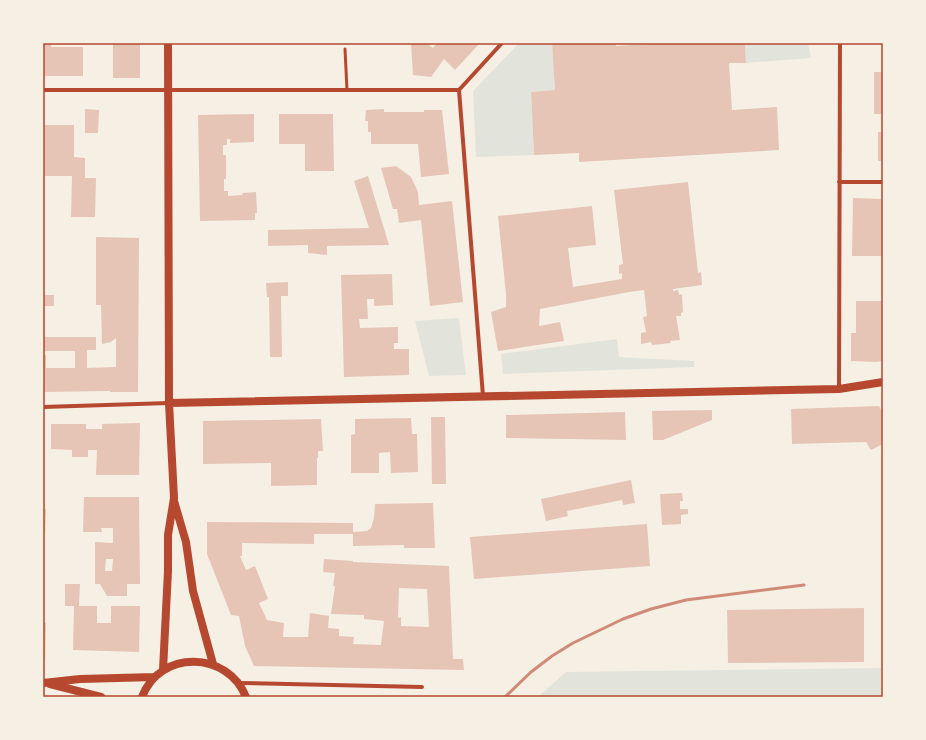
<svg xmlns="http://www.w3.org/2000/svg" width="926" height="740" font-family="Raleway,sans-serif">
	<rect width="100%" height="100%" fill="#f6efe4"/>
	<path fill="#e2e4dc" d="M519,43H552L555,90L531,92L534,155L476,157L473,91Z
		M745,43H808L811,58L746,63Z
		M459,318L466,375L429,376L415,321Z
		M617,339L619,357L694,361V367L503,374L501,354Z
		M883,668V697H538L566,672Z"/>
	<path fill="#e6c5b7" fill-rule="evenodd" d="M43,43H51V47H83V76H43Z
		M113,43H140V78H113Z
		M411,43H426L433,48L437,43H480L455,70L444,59L431,77L413,75Z
		M552,43H616V46L665,43H745L746,63H729L732,110L777,107L779,150L579,162V153L534,155L531,92L555,90Z
		M874,72H883V114H874Z
		M85,109L99,110L98,133H85Z
		M384,109V112H424V110H442L449,174L421,177L418,144H371V132H368V121H365L366,110Z
		M254,114V142L230,143V139H227V145H223V155H226V179H224V191H228V196L243,195L242,193L256,192L257,213H255V220L200,221L198,115Z
		M279,114H333L334,171H305V144H279Z
		M43,125H74V157L85,158V178H96L95,217H71L72,176H43Z
		M878,132H883V161H878Z
		M396,166L411,177L418,192L419,205L452,201L463,302L430,306L421,220L399,223L397,209H393L381,168Z
		M368,176L389,245L327,246V255L308,253V245L268,246V230L369,228L354,181Z
		M688,182L698,273L701,272L702,285L673,289V291L678,290L679,295L682,294L683,312L681,313V316H676L680,340L670,341L671,343L652,345L651,342L641,344V333L646,332L643,317L647,316L644,290L629,292L540,309L539,326L560,322L564,341L498,351L491,312L506,307V294L498,216L592,206L596,245L568,248L573,287L622,279V273L619,274V265L623,264L614,190Z
		M853,198L883,199V256H852Z
		M96,237L139,238L138,392H110V391L45,392V393H43V355H46V368H75V351H44L43,337H96V350H87V368L116,367V338L111,342L102,344L101,305H96Z
		M392,274L393,305L374,306V299H367L368,319H359L360,328L398,327V343H394V349H409V375L344,377L341,275Z
		M288,282V296H281L282,357H270L269,297H267L266,283Z
		M43,295H54V306H43Z
		M856,301H883V361L876,362L851,361V333H856Z
		M879,406L883,413V444L871,450L866,442L792,444L791,409Z
		M712,410V420L663,440H653L652,411Z
		M625,412L626,440L506,438V415Z
		M431,417H445L446,484H432Z
		M411,418L412,434H417L418,472L391,473L390,452L379,453V473H351V435L355,434V419Z
		M321,419L323,451H318V458H317V485L271,486V463L203,464V421Z
		M140,423L139,475H96L97,450H88V457H72V450L51,449V424H86V429H102V424Z
		M631,480L635,503L623,505L622,500L567,511L568,516L546,521L541,499Z
		M682,493L683,501H680V509H688V514L681,515V524L662,525L660,494Z
		M84,497H139L140,584H127V596H107L100,584H95V542L113,543V528H101L102,532H83ZM106,559H113L112,571H105Z
		M433,503L435,548H404V545L353,546V534H314V544L242,543V556H240L246,570L255,566L268,599L259,603L267,620L284,623L283,637H308L310,613L329,616L328,628L339,629V636L354,637L353,644L381,645L384,621L364,619V615L331,614L335,586H333L335,573L323,572L324,559L353,561V562L449,566L453,659H463L464,670L254,666L245,646L239,616L231,615L207,554V522L353,523V532L367,531L371,528L374,518L375,504ZM399,588L427,589L429,627L401,626V617L398,618Z
		M43,509H46L45,534H43Z
		M647,524L650,566L474,579L470,537Z
		M65,584H80L79,606H97V623H111V606H140L139,652L73,650L74,606H65Z
		M864,608V662L728,663L727,610Z
		M43,623H46L45,661H43Z"/>
	<g fill="none" stroke-linecap="round" stroke-linejoin="round">
		<path stroke="#b5482f" stroke-width="3" d="M345,49L347,90"/>
		<path stroke="#b5482f" stroke-width="4" d="M43,90H459
			M839,182H883
			M839,389L840,43
			M483,396L459,90L502,43
			M43,407L169,403
			M239,683L422,687"/>
		<path stroke="#b5482f" stroke-width="8" d="M169,403L839,389L883,382
			M174,501L186,542L193,591L213,664
			M163,670L168,571V535L174,498L169,403L168,43
			M43,683L80,679L155,677
			M50,684L101,697
			M142,697C160,649 228,651 246,697"/>
		<path stroke="#cf8b77" stroke-width="3" d="M505,697L531,672L552,656L573,643L623,619L651,609L686,600L804,585"/>
	</g>
	<rect width="926" height="740" fill="none" stroke="#f6efe4" stroke-width="88"/>
	<rect x="44" y="44" width="838" height="652" fill="none" stroke="#b5482f" stroke-width="1.5"/>
</svg>
